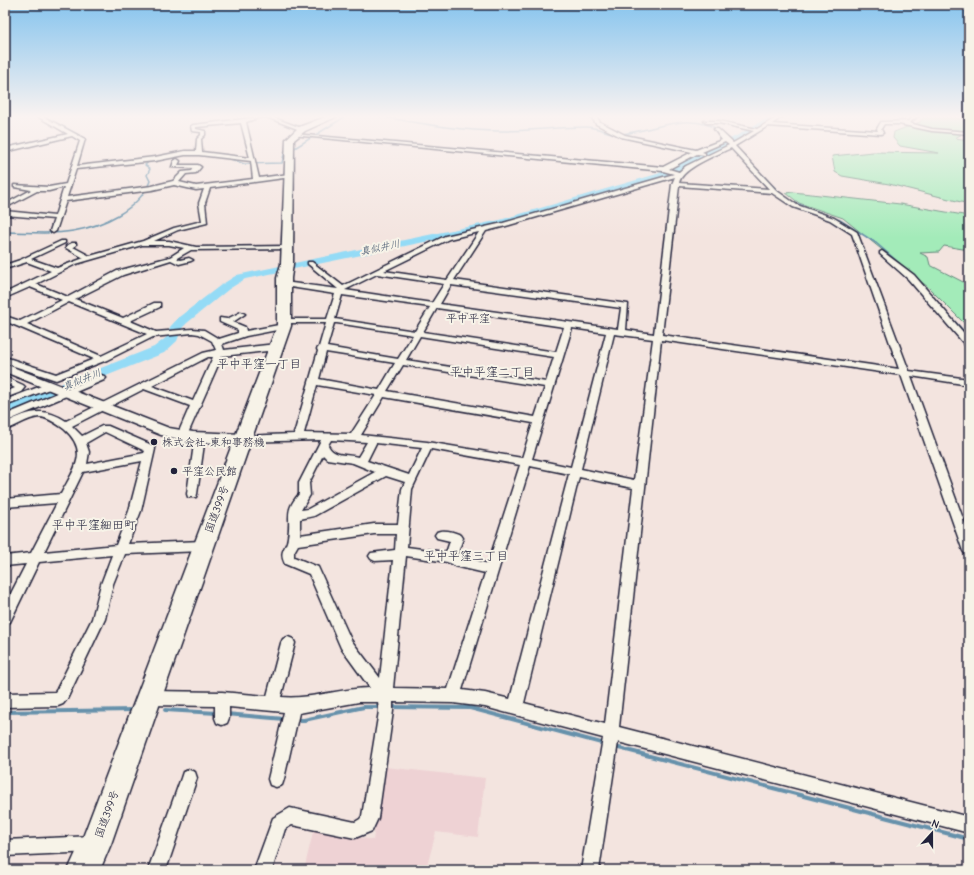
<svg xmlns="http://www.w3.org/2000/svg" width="974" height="875" font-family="'Comic Neue','Klee One',sans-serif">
	<rect width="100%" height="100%" fill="#f3e4df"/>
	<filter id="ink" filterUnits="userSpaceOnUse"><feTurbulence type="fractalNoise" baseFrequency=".025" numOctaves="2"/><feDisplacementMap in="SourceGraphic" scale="8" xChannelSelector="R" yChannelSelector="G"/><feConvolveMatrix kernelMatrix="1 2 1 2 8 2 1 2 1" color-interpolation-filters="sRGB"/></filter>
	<g filter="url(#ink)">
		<path fill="#eed2d4" d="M385,767L485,778L478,837L436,832L426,870H304L314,828L373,840Z"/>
		<path fill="#a3ebb9" stroke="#62867a" d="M923,118H957L969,123V132H966L955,138L969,140V204L889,184L842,176L835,172L832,156L873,152L939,153L900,146L893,138L894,132L920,122Z
			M793,192L900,204L969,216V250L944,246L939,252L920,253L928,257L930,265L969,285V328L929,288L843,218L799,203L786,193Z"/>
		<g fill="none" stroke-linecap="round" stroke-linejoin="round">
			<path stroke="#6691ab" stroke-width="1.5" d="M44,116L77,134
				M377,116C418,123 459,131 501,131C530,131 558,127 586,127C599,127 610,135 622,134C657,130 690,110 722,132
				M293,149L346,116
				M743,155L781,194L791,201L840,220L876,243L905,268
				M228,158L244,164L282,163L285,150
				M5,232C27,232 51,235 73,231C102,226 139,210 150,181L147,175L150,169L145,165L150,161
				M936,301L942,308"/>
			<path stroke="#6691ab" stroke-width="2" d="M941,307L969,337"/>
			<path stroke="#6691ab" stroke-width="4" d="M390,707L470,708L605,744
				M165,710L217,713
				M5,712L134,710
				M226,714L285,719
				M296,720H304L364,707H381
				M615,747L969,839"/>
			<path fill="#94dbf6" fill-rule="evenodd" d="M770,116H777L744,139L663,178L502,226L245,279L229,289L187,323L182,328L177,341L164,353L5,416V406L154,347L167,337L170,327L179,317L221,285L237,275L500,220L657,174L738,135Z"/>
			<g stroke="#22223b" stroke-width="3">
				<path id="street" d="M37,116H42L85,139L77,166L155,157L185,151H196L197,139L201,135V132L192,131L191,126L193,125L269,116L304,129L300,130L264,116L246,122L259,178L289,174L291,175V177L210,188L205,203L207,223L178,230L154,241H169L196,247L288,246L291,248L290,249L191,250L177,258L180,260L189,258L193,260L191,261L179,264L171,260L123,275L75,299L123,318L154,303H160V307L130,321L156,332L192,329L204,330L219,339L238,333V330L220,322V318L227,319L241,312L245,314L233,322L245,327L246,331L284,324L288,326L287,328L246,336L222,344L224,350L276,344L280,347L276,350L222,356L186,438L182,439L177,436L190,406L144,389L72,426L82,436L102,426H108L154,446L155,449L141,511L128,544L203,541L207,543L209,546L207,549L203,551L125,554L113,584L105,619L67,699L63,704L58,706L5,707V693L55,692L57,689L92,619L101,584L112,555L39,562L10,622L5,624V605L26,564L5,566V556L31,553L57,503L5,507V499L61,494C74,469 90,452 64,429C57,424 48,417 39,417C27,418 16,427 5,430V423C29,412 42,406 66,421L203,353L216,350L212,341L199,334L192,333L153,337L107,360L56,380L5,363V357L56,374L94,359L5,321V316L20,321L62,300L30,287L5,298V293L51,271L27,262L5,269V265L20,260L61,241H65V243L31,259L57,268L84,258L66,248V246L72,243H76V245L73,247L90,256L143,241L174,228L202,221L199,203L204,189L196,190L174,185L152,190L66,201L56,231L53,233L50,231L54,219L5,215V211L55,216L64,187L49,191H37L5,208V204L31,190L14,187V185L49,187L66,184L80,141L72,136L5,152V148L68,134ZM241,123L250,158L202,152L201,139L205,135V131L196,129V127ZM185,155H199L251,161L253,179L196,186L179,182L186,174L196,173L201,167L198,165H178L180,161L177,159L174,161L172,167L194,168L192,171L182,172L173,181L152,186L67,197L76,169L155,161ZM142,245H169L184,248L170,257L117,271L68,297L36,284L76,264ZM69,302L147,334L101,356L27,324ZM208,357H213L193,401L152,386ZM105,432L145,451L144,453L87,464L89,452L86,443ZM142,461L129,511L116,545L44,552L83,472Z
					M588,116H596L600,122L625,135L696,150L722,140L714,129H718L733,143L754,131L719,123H706L704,121H719L757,129L779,116H783L772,124L878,131L877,129L881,122L908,121L914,116H918L909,123L932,129L969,132V134L932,131L899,124H884L881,129L883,133L881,134L768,126L735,146L777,191L797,205L834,218L857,232L909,371L969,379V385L911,376L969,535V556L965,554L963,551L901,375L661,340L619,727L969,817V833L618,742L599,870H581L603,738L485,707L453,703L393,702V711L378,818L372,831L355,838L292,825L285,829L272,870H254L273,818L290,808L355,822L360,819L362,816L379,711L378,702H359L299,713L284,779L282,785L276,787L270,785L268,779L284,712L229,707V718L227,723L222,725L217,723L215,718V706L149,705L144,703L142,698L144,693L149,691L222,692L267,696L281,643L283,639L288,637L293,639L295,643L281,697C311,700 340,688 370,688L341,648L309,574L285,564C278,550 287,549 288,537C292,516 283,513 299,494V483L321,440L243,442L238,439L243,436L294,434L318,351L317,349L319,347L326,323H285L281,321L285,319H327L335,294L284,286L280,284L284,282L338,289L308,264V262H312L343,286L445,236L503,223L674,174L663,171L292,135L294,134L663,167L692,152L621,137L596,124L592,118ZM725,142L729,145L686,166L679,172L669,169L697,154L705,155V153L702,152ZM731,148L769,189L679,183C681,168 719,154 731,148ZM675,177L672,184L654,334L626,330L628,304L454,280L486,231L506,226ZM679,186L772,193L793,207L830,220L852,234L899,369L662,335ZM479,232L447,280L384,271L449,239ZM377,274L444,284L432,303L345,290ZM451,285L621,308L618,329L440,304ZM342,295L430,307L415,331L335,319ZM437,308L564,327L556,352L423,332ZM334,323H337L413,335L398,359L327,347ZM572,328L606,333L571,467L532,459ZM614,334L653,339L634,480L581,469ZM420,336L554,357L546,382L406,360ZM326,352L395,363L379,390L319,379ZM403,365L545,387L535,417L387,391ZM317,385L376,395L351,434L304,433ZM384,397L533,423L522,458L427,442L361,435ZM331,440L367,442L358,457C347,454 333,457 328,445ZM376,443L422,448L409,475L367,461ZM431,449L520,465L488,564L457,555L463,538L461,535C454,532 444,529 437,532L435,535L437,538L450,541L447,550L444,552L407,547L412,489ZM323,455L327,459L353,463L375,472L308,509L301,510L310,495L309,483ZM530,466L569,474L510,699L485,693L462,690ZM386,476L405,482L402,489L398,524H374L300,535V519L314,516ZM579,477L633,488L605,724L524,703ZM374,534H396L395,550L371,553L369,556L371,559L375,561L393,560L380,678L351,640L318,567L294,557V552L298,545ZM406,556L447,562L455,566L485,573L448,689L393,688Z
					M882,251L914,275L969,339V347L966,346L908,279L880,254V252Z
					M101,375L104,376L106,378L104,380L5,422V415Z
					M5,377L23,385L25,387L21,392L5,398V392L15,388L5,383Z
					M49,383L54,386L52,388L5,406V400Z
					M200,434L205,437L197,494L196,497H188L187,494L195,437Z
					M189,770L195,772L197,778L166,870H148L181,778L183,772Z
					M93,836L99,838L101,844L99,850L93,852L5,856V840Z"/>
			</g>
			<g stroke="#22223b" stroke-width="3">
				<path id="secondary" d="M5,364L169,428L193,432L243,434L248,436L250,439L248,442L243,444L193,442L161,435L5,372Z"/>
			</g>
			<g stroke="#22223b" stroke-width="3">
				<path id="highway" d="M328,116H338L305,131L294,140L293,264L291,278V326L111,844L100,870H68L83,837L277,326V278L281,264L286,139L299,127Z"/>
			</g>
			<use href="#street" fill="#f7f3e8" fill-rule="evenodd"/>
			<use href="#secondary" fill="#f7f3e8" fill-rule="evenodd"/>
			<use href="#highway" fill="#f7f3e8" fill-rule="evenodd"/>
		</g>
	</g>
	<linearGradient id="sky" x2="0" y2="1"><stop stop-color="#86c4ee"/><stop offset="0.49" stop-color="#faf3f1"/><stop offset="1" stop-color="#faf3f1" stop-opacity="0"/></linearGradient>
	<rect width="974" height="238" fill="url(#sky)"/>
	<g fill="#22223b" stroke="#f7f3e8" stroke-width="1.5">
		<circle cx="154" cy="442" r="4"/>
		<circle cx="174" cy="471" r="4"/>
	</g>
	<g text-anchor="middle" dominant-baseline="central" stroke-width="4" stroke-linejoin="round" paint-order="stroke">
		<g font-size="10" font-style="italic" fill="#3e506a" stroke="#f7f3e8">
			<text transform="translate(380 248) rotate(-12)">真似井川</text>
			<text transform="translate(82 380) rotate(-22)">真似井川</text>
		</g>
		<g font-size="11" fill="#22223b" stroke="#f7f3e8">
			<text x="468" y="318">平中平窪</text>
		</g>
		<g font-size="11" fill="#22223b" stroke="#f7f3e8" text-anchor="start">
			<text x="162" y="442">株式会社 東和事務機</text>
			<text x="182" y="471">平窪公民館</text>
		</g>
		<g font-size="11" fill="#22223b" stroke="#f7f3e8">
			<text transform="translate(217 509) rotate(-70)">国道399号</text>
			<text transform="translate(107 814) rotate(-70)">国道399号</text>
		</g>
		<g font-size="12" fill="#22223b" stroke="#f7f3e8">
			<text x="259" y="364">平中平窪一丁目</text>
			<text x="492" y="372">平中平窪二丁目</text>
			<text x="94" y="525">平中平窪細田町</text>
			<text x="466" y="556">平中平窪三丁目</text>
		</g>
	</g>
	<rect width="974" height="875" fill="none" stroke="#f7f3e8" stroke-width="20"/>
	<rect x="10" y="10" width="954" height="855" fill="none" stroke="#22223b" stroke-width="1.5" filter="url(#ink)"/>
	<g transform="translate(932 833) rotate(21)" stroke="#f7f3e8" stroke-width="3" paint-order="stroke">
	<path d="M0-3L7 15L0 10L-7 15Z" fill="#22223b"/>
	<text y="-6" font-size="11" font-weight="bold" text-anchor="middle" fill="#22223b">N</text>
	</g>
</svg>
